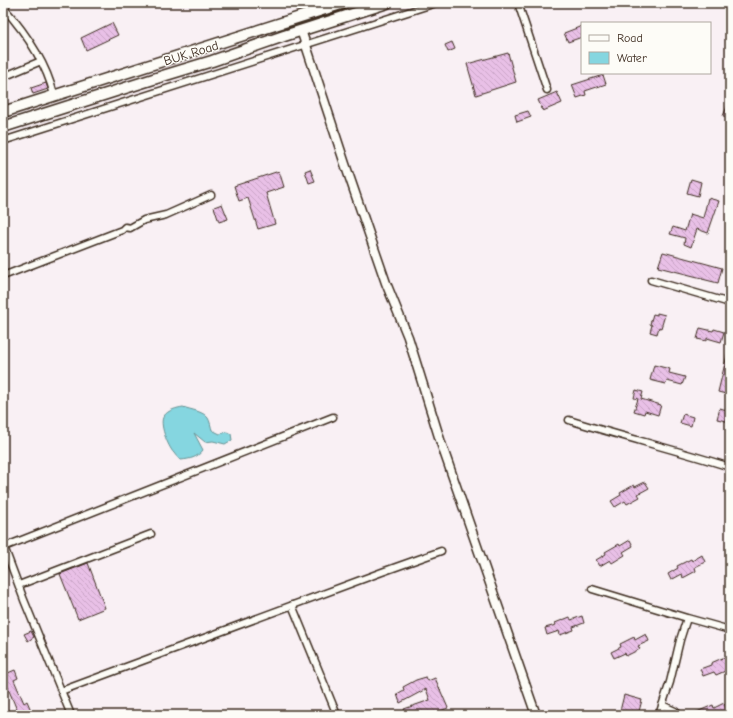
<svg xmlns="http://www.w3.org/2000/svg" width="733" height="718" font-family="'Comic Neue',sans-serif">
	<defs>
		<pattern id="building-back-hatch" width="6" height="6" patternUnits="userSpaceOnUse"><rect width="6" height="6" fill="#e9c0e7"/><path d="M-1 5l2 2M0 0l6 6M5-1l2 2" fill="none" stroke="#c9a5c6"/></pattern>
	</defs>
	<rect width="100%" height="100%" fill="#f9f0f4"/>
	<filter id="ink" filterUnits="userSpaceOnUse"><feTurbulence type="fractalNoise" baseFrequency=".025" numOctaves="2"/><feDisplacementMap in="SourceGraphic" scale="8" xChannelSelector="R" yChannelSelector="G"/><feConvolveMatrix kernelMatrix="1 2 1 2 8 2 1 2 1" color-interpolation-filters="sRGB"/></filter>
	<g filter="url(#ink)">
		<path fill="#85d6e0" stroke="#679192" d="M183,407C191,410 203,411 208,418C210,421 211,427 212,430L220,434L227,432L231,434L232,440L225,444L213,441L205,442L194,433L203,450C197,458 190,459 181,460C178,458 176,456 174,453C168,447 158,422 164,416C168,410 177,408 183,407Z"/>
		<path fill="url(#building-back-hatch)" stroke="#3b2a1e" d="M112,23L118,35L86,50L81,38Z
			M582,26V37L568,42L564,33Z
			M452,42L455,49L448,52L445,45Z
			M508,53L516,82L476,95L467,64Z
			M603,75L606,84L585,91L586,95L577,98L572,85Z
			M46,83L48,89L33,94L31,88Z
			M557,92L562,103L543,111L538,100Z
			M730,100V117L723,116Z
			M528,111L531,117L517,122L515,115Z
			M310,169L315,181L309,183L305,171Z
			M279,171L284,187L266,193L275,224L258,229L248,198L239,201L234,186Z
			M691,179L701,182L698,196L687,193Z
			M708,198L719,201L708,233L697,229L691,247L684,244L685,238L670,234L673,227L685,231L690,214L703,218Z
			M222,204L228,219L219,222L214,207Z
			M663,252L722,268L718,283L702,279V278L658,267Z
			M657,313L665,315L661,328L659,327L657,334L650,332L652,325L650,324L653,314L657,315Z
			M700,328L713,331L714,329L724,332L721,342L707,338V341L697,339Z
			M728,351L730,352V395L718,392Z
			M654,365L670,369L669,373L685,377L682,385L667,381L666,384L650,380Z
			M636,390L643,392L641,399L661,405L658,415L645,411L644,414L634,411L638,399L634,398Z
			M720,408L730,411V422L717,419Z
			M683,414L693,417L691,426L680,423Z
			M645,482L649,488L638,494L640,497L627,504L625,501L615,507L611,501L621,495L620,493L634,485L635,487Z
			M630,540L633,546L623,552L625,555L612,563L610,560L600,566L596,560L606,554L605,552L619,544L620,546Z
			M702,555L705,562L695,567L696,571L683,578L682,574L671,580L668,574L678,568L677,566L691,559L692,561Z
			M88,563L105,608L78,619L60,574Z
			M582,616L584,623L573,627L574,630L560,635L559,631L547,635L545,628L556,625L555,623L570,617L571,620Z
			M31,631L34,637L28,641L24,634Z
			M646,634L649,641L638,646L640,649L626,656L625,653L614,658L611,652L621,647L620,644L634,637L635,640Z
			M725,657L726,659L730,658V665L728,666L730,669L716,675L714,672L703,676L700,669L711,665V663Z
			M15,670L18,678L14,680L24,703L27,701L33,715H19L3,676V675Z
			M426,677L428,681L435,678L448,708L440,711V715H406L404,709L430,700L426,689L400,703L397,694L404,690L403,687L416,680Z
			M624,695L642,700L638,715H619Z
			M724,703L727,710L714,715H690L713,705L714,708Z"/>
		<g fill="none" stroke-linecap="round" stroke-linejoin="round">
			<g stroke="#3b2a1e" stroke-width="9">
				<path id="minor" d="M518,3L547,90
					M3,7C26,33 46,62 54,95
					M3,77L41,61
					M3,141L436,3
					M3,276L122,230L125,227L130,228L144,220L166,215L211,195
					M651,280L730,303
					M569,420C623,437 677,450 730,467
					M3,544L24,600L71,715
					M4,547L333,417
					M19,585L151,534
					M592,589L687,618L730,630
					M292,605L337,715
					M61,691L382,572L441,551
					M662,705L675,711L679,715
					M659,715L670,682L680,640L687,618"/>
			</g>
			<g stroke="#3b2a1e" stroke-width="11">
				<path id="tertiary" d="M301,30L345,164L386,283L408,337L441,443L536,715"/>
			</g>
			<g stroke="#3b2a1e" stroke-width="13">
				<path id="primary" d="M3,112L344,3
					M3,127L166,75L212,61L284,36L387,3"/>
			</g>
			<use href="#minor" stroke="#fdfcf7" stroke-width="6"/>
			<use href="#tertiary" stroke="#fdfcf7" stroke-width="8"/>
			<use href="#primary" stroke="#fdfcf7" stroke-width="10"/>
		</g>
	</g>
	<g text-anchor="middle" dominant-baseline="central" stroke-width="3" stroke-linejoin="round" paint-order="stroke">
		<g font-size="13" fill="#3b2a1e" stroke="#fdfcf7">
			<text transform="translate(191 53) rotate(-17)">BUK Road</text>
		</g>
	</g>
	<rect width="733" height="718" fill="none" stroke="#fdfcf7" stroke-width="16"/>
	<rect x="8" y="8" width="717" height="702" fill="none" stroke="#3b2a1e" stroke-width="1.5" filter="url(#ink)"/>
	<rect x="581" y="22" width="130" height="52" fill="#fdfcf7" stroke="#afa8a0"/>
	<rect x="589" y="35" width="20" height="6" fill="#fdfcf7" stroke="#afa8a0"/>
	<text x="617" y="42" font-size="12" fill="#3b2a1e">Road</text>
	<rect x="589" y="52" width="20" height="12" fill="#85d6e0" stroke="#afa8a0"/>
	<text x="617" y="62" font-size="12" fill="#3b2a1e">Water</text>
</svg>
